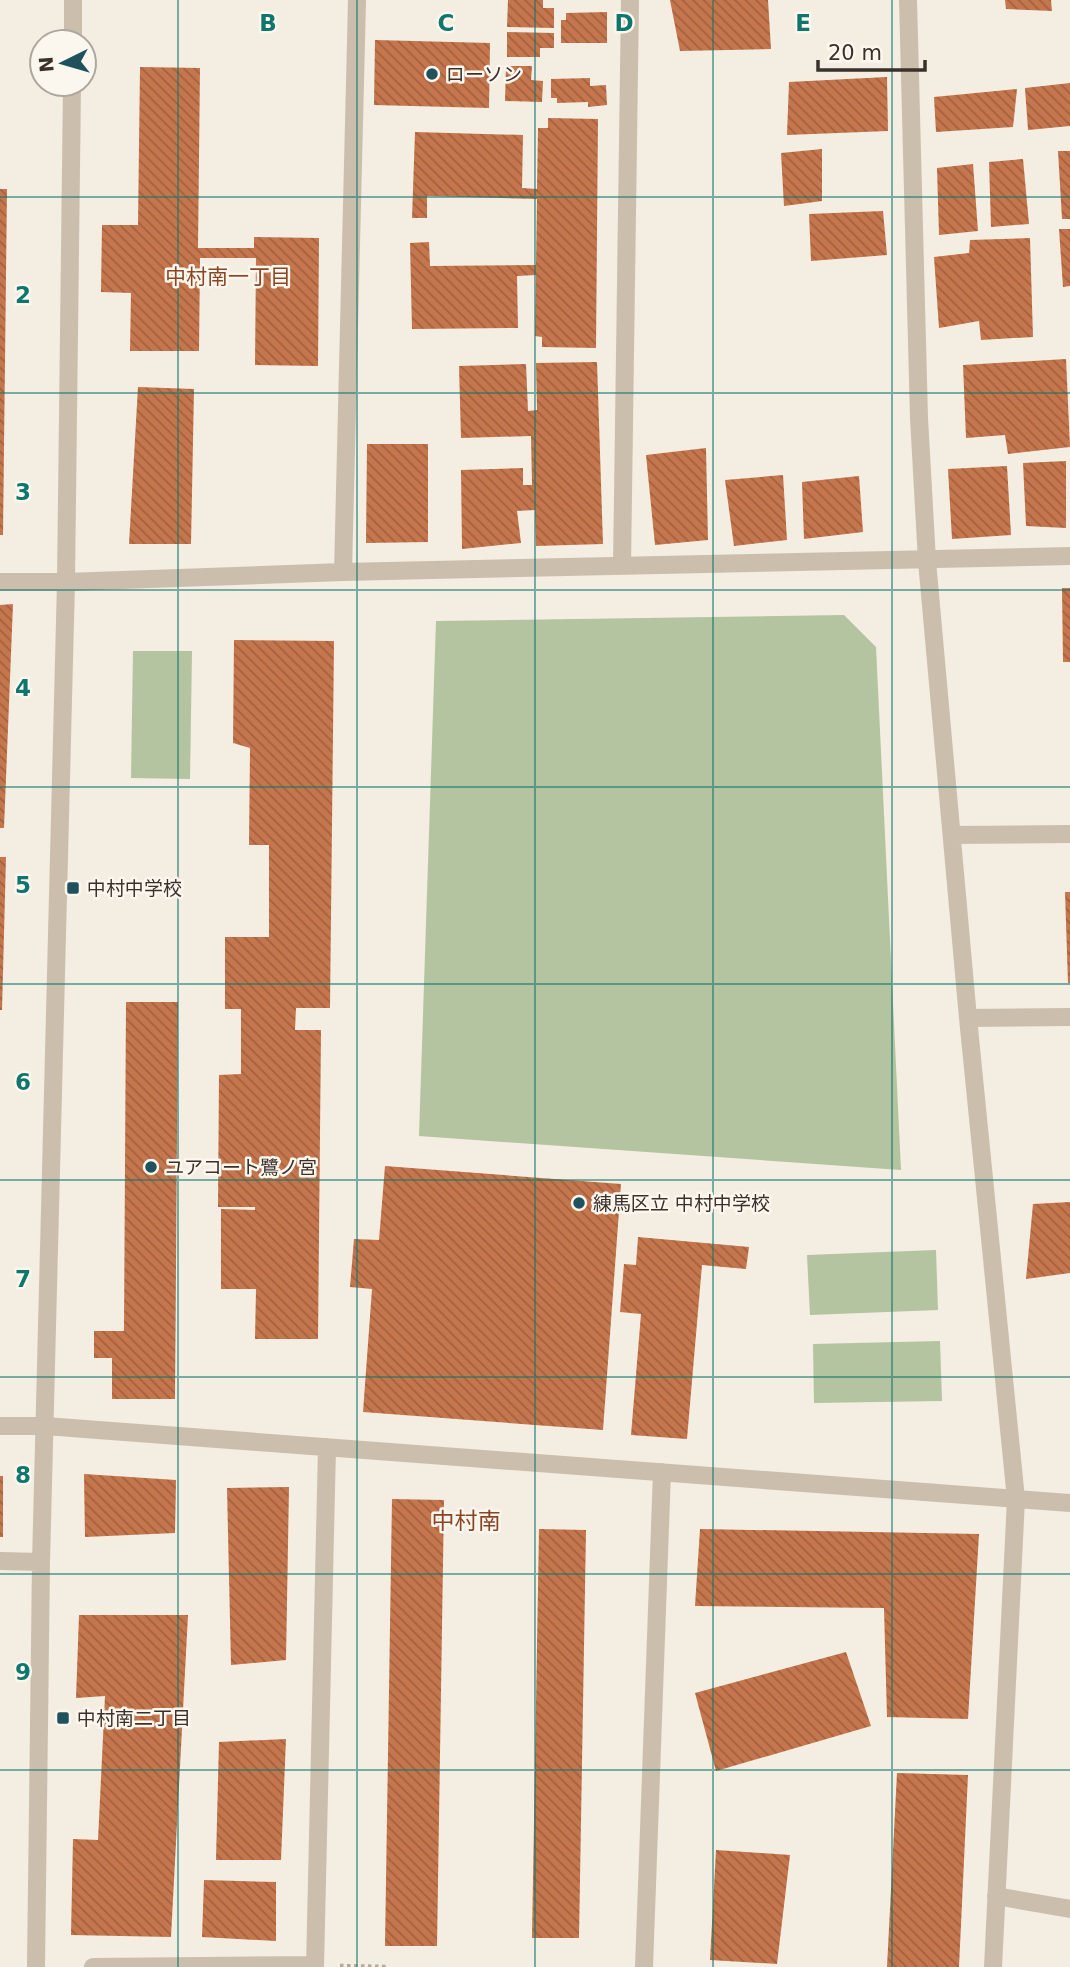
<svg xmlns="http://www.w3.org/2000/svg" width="1070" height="1967" font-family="'DejaVu Sans','Noto Sans JP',sans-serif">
	<defs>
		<pattern id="building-back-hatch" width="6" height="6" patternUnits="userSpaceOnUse" patternTransform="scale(1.75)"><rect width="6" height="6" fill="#c6764d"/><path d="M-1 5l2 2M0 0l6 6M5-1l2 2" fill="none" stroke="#a26140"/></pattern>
	</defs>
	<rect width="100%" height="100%" fill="#f4ede1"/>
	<path fill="#b4c3a0" d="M844,615L876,647L901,1170L419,1136L436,621Z
		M133,651H192L190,779L131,778Z
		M936,1250L938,1310L810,1315L807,1255Z
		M940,1341L942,1401L814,1403L813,1344Z"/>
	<path fill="url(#building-back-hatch)" d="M508,0H543V8H554V28L507,27Z
		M670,0H768L771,49L680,51Z
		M1005,0H1051L1052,11L1006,9Z
		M607,12V43H561V20H566V13Z
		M507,32L554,33V48H540V57H507Z
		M375,40L490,43L489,108L374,105Z
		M506,66H532L531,80L543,81L542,102L505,101Z
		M140,67L200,68L198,248H254V237L319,238L318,366L255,365L256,258H200L199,351H130L131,293L101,292L102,225H138Z
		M887,77L888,131L787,135L789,82Z
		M590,78V86L606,85L607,105L588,107V102L557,103V98H551V79Z
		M1070,83V126L1028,130L1025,88Z
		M1017,89L1013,127L936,132L934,97Z
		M548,118L598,119L596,348L542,347V337L535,336L536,275L517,276L518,328L412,329L410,243L429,242L430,266L536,265L537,199L427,196V218H412L415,132L523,135L522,188L537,189L538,128H548Z
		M822,149V201L784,206L781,153Z
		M1058,151H1070V219H1062Z
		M1023,159L1029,224L991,227L989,162Z
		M973,164L978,231L939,235L937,168Z
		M0,189H7L3,535H0Z
		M883,211L887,255L811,261L809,214Z
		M1059,229H1070V286L1063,287Z
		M1030,238L1033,337L981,340L979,321L939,328L934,257L969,253L970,240Z
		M1066,359L1070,447L1008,454L1005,435L966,438L963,365Z
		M597,362L603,544L536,546L535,510L517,511L521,543L462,549L461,470L523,468V485H532L531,436L461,438L459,366L526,364L528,411L537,410L536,363Z
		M138,387L194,389L191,544H129Z
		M367,444H428V542L366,543Z
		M706,448L708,540L655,545L646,455Z
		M1066,461V528L1026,526L1023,463Z
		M1007,466L1011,535L952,539L948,469Z
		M783,475L787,540L734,546L725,480Z
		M859,476L863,532L804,539L802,482Z
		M1062,588H1070V662H1063Z
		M13,604L4,828H0V605Z
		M234,640L334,641L330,1008H296L295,1030H321L318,1339H255L256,1289H221V1209L255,1210V1207H218L219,1075L241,1074V1009H225V937H269V845H249L250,748L233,743Z
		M0,857H6L2,1010H0Z
		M1065,892H1070V983H1068Z
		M126,1002H178L175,1399H112V1358H94V1331H124Z
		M385,1166L621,1184L603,1430L363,1412L372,1289L350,1287L354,1239L379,1240Z
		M1070,1202V1273L1026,1279L1033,1204Z
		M638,1237L749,1247L746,1269L702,1265L687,1439L631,1435L641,1314L620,1312L624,1264L636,1265Z
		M84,1474L176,1480L175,1533L85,1537Z
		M0,1476H3V1537H0Z
		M289,1487L286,1660L231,1665L227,1488Z
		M392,1499L444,1500L437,1946H385Z
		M539,1529L586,1530L579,1938H532Z
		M700,1529L979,1534L968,1719L887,1717L884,1608L695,1606Z
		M79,1615H188L171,1937L71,1935L73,1839L98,1840L105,1696L76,1698Z
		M846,1652L871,1726L716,1771L695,1693Z
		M286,1739L281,1860H216L219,1742Z
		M897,1773L968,1775L959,1967H887Z
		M716,1850L790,1855L777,1964L710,1960Z
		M204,1880L276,1882V1941L202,1937Z"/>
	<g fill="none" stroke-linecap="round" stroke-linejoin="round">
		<path stroke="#b8a896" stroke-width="4.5" stroke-dasharray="3.5 3.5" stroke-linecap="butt" d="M340,1966L386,1967"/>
		<path stroke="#ccbeac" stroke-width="18" d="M908,0L919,418L927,561L968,1018L1016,1499L993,1967
			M73,42V0
			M622,566L630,0
			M343,572L357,0
			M0,582H66L343,572L1070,556
			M952,835L1070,834
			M968,1018L1070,1017
			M0,1426H45L1070,1503
			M0,1561L41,1562
			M996,1896L1070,1909
			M36,1967L41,1562L66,582L72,84
			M93,1967L315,1965
			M315,1967L327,1447
			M644,1967L662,1472"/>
	</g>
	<path fill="none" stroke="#0f766e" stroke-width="2" stroke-opacity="0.55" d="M178,0V1967M357,0V1967M535,0V1967M713,0V1967M892,0V1967M0,197H1070M0,393H1070M0,590H1070M0,787H1070M0,984H1070M0,1180H1070M0,1377H1070M0,1574H1070M0,1770H1070"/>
	<g fill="#20525d" stroke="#fbf6ee" stroke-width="2.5">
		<circle cx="432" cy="74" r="7"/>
		<rect x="66" y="881" width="14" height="14" rx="3.5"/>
		<circle cx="151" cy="1167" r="7"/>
		<circle cx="579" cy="1203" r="7"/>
		<rect x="56" y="1711" width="14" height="14" rx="3.5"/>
	</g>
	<g text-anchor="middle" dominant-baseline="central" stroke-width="5" stroke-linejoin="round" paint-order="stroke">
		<g font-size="19" fill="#3a312b" stroke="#fbf6ee" text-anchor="start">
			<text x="446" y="74">ローソン</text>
			<text x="87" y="888">中村中学校</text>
			<text x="165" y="1167">ユアコート鷺ノ宮</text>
			<text x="593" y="1203">練馬区立 中村中学校</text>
			<text x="77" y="1718">中村南二丁目</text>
		</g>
		<g font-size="21" fill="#8a4624" stroke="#fbf6ee">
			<text x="228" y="277">中村南一丁目</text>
		</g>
		<g font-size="23" fill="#8a4624" stroke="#fbf6ee">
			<text x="466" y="1521">中村南</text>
		</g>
	</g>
	<g font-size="23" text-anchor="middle" font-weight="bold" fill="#0f766e" stroke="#fbf6ee" stroke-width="5" stroke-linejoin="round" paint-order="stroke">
		<text x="268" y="31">B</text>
		<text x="446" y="31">C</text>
		<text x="624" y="31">D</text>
		<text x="803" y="31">E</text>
		<text x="23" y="303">2</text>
		<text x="23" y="500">3</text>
		<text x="23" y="696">4</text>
		<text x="23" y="893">5</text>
		<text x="23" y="1090">6</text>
		<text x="23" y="1287">7</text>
		<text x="23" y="1483">8</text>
		<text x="23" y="1680">9</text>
	</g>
	<g transform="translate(63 63) rotate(265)"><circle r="33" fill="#fbf6ee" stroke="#aea7a0" stroke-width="2"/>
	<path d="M0-5L12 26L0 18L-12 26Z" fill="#20525d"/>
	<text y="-10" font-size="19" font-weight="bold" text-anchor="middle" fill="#3a312b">N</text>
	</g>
	<path d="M818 60v10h107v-10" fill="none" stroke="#3a312b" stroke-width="3.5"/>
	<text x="828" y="60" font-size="21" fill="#3a312b" stroke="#fbf6ee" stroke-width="5" paint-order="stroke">20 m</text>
</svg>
